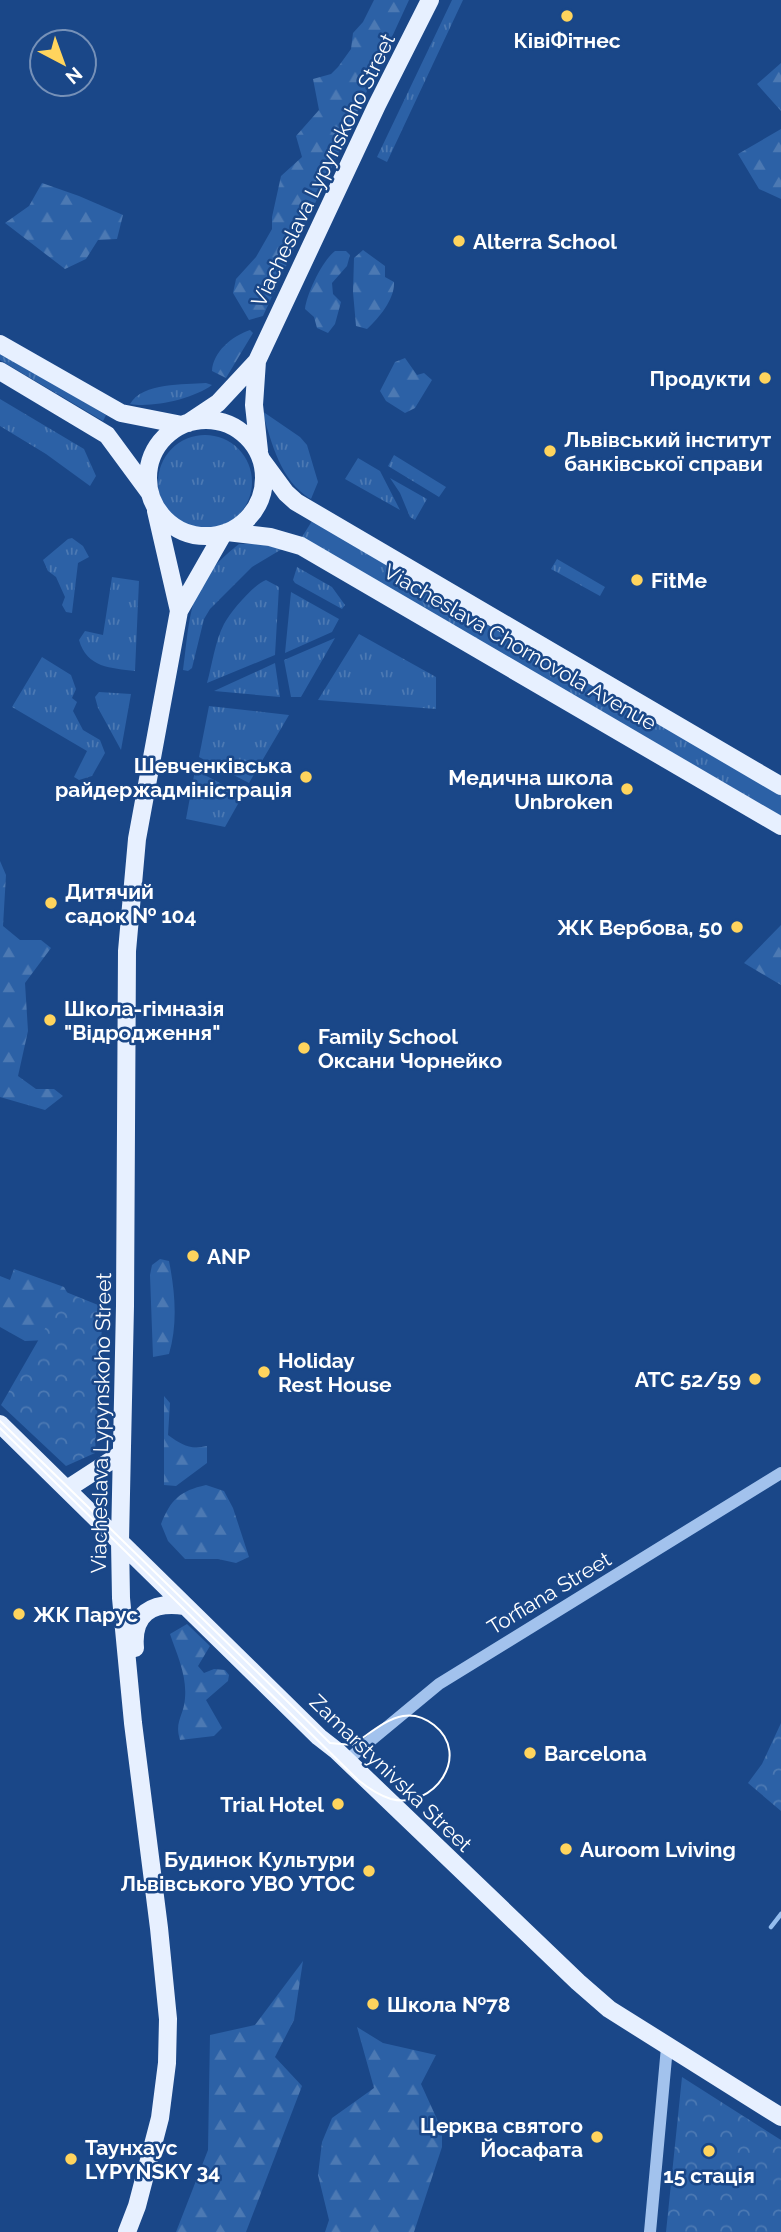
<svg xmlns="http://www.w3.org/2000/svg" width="781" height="2232" font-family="Raleway,sans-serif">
	<defs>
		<pattern id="grass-tufts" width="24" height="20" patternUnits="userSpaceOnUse" patternTransform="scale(1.75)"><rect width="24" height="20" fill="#2c61a6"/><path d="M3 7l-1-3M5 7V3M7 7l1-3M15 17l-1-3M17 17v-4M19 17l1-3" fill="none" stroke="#4c79b3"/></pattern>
		<pattern id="forest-firs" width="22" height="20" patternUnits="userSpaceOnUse" patternTransform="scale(1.75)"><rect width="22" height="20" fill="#2c61a6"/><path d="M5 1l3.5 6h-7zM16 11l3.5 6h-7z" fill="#4c79b3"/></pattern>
		<pattern id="park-crowns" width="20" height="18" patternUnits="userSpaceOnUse" patternTransform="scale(1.75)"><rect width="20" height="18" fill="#2c61a6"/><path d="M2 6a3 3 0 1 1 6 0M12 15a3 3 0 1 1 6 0" fill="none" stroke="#4c79b3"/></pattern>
	</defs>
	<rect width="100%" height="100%" fill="#1a4788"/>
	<path fill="url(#grass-tufts)" d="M452,0H463L387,162L377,157Z
		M0,352L106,415L103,421L0,360Z
		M206,383L212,385C193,399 152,408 130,404C143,382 184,385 206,383Z
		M0,399L84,449L96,476L90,486L46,454L0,426Z
		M262,411L300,437L307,445L318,482L311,499C280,481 272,443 262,411Z
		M158 482a47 47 0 1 1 94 0a47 47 0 1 1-94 0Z
		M394,455L446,487L439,497L388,466Z
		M358,458L380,471L400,510L345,479Z
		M390,478L427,499L415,520L410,517L400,493Z
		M312,521L781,794V816L302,537Z
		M72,538L83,546L89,557L78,563L72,613L66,612L62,605L65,597L56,577L48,571L43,560L68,539Z
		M239,544H259L282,549L252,567L210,609L204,619L192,668L188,671L183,670C187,643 188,608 201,584C210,569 225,555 239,544Z
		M557,559L605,587L600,596L551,569Z
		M297,567L332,587L345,605L342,609L295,583L293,580Z
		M112,577L139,581L135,671C111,668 87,668 79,640L85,631L103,635Z
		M266,580L279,587L275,655L207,683C212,665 215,641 224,624C231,611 254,584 266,580Z
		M291,592L339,619L332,632L285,653Z
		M359,634L436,677V709L318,700Z
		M335,638L301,697H291L284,660Z
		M42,657L71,675L76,689L72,698L77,702L73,711L83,730L100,740L105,753L92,776L79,780L74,777L87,751L12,707Z
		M275,663L280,697L214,691Z
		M99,692L131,694L121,750L98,708L95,697Z
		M209,706L289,715L249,783L199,757Z
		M195,770L243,795L225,827L186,819Z"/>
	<path fill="url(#forest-firs)" d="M374,0H409L263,316L249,320L233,293L236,279L256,257L272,229V217L281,176L302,157L296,136L319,110L313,79L331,74L338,67L351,49L353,33L363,22Z
		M781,63V111L757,84Z
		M781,129V199L759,189L738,154Z
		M42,183L79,196L123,215L117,239L98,240L86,259L65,269L5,223L29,206Z
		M363,250L385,266V277L394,282C395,299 379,318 367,329L356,326L353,292L354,258Z
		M335,251H346L350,255L347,266L332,283L333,294L341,302L335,324L328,333L317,328L314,317L305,309C307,293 322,261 335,251Z
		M250,330L253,333L226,378L212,371C213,352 232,336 250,330Z
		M405,358L417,375L424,373L432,380L415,408L405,413L386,401L380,391L395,362Z
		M0,861L6,875L3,926L20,940H41L51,948L25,983L28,1031L18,1076L36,1089H54L63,1096L45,1110L0,1097Z
		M781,925V985L744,963Z
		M160,1259L169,1261C175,1291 178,1324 169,1354L153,1357L150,1275L152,1265Z
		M14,1269L64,1287L68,1294L48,1340L25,1341L0,1327V1276L10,1280Z
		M164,1396L170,1403L168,1435C182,1445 190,1450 207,1446V1463L176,1486L164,1485Z
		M206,1485L224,1491L233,1508L249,1557L236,1563L218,1559H185L168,1541L161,1524C171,1499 180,1491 206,1485Z
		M187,1624L210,1646L198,1666L204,1673L214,1669L225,1670L229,1675L228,1681L206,1700L222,1728L214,1736L180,1740C174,1721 184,1716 185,1698C187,1675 177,1655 170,1634Z
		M303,1961L294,2020L275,2057L302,2086L246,2232H176L208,2150L210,2035L255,2025Z
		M357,2027L383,2043L436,2055L421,2084L442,2130V2147L414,2232H325L329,2220L318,2175L322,2142L332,2118L374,2088Z"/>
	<path fill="url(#park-crowns)" d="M66,1292L103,1307L95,1453L66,1466L1,1405Z
		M781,1723V1811L748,1783L762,1764Z
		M682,2077L781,2140V2232H666Z"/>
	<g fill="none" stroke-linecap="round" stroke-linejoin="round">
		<path stroke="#94bdef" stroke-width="4.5" d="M771,1927L781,1914"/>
		<path stroke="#a2c2ed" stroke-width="12" d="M346,1761L439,1684L781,1473
			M650,2232L667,2047"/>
		<path stroke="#e7f0ff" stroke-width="18" d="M0,344L121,413L182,425
			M257,361L254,405L259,451
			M0,371L107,435L149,492
			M148 478a58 58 0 1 1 116 0a58 58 0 1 1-116 0Z
			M188,423L218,403L257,361L377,105L430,0
			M261,459L286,493L296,502L781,786
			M156,511L179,611
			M227,532L270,537L301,546L781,826
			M0,1424L319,1737L337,1751L578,1982L609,2009L781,2117
			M67,1489L121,1454
			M135,1648C132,1614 151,1601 185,1606
			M127,2232L137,2206L160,2118L167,2063L168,2019L159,1928L133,1723L121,1598L120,1541L125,1306L127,951L137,839L179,611L223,534"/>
		<path stroke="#fff" stroke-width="2" d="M0,1421L330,1743L352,1745C367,1736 385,1719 403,1716C414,1714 425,1718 434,1725C472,1755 434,1810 391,1799C378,1795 368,1788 358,1780L0,1428"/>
	</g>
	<g fill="#ffd45d" stroke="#1a4788" stroke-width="2.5">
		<circle cx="567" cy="16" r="7"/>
		<circle cx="459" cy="241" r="7"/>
		<circle cx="765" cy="378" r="7"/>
		<circle cx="550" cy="451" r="7"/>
		<circle cx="637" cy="580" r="7"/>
		<circle cx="306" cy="777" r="7"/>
		<circle cx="627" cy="789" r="7"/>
		<circle cx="51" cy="903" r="7"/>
		<circle cx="737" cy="927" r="7"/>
		<circle cx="50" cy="1020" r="7"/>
		<circle cx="304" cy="1048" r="7"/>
		<circle cx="193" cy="1256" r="7"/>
		<circle cx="264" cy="1372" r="7"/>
		<circle cx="755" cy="1379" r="7"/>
		<circle cx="19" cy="1614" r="7"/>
		<circle cx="530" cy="1753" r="7"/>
		<circle cx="338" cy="1804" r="7"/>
		<circle cx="566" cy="1849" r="7"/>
		<circle cx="369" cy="1871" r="7"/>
		<circle cx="373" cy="2004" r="7"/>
		<circle cx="597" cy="2137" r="7"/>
		<circle cx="709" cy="2151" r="7"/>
		<circle cx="71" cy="2159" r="7"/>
	</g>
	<g text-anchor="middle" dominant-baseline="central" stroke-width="5" stroke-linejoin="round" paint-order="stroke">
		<g font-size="21" font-weight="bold" fill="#fff" stroke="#1a4788" text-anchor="start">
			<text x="567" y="40" text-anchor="middle">КівіФітнес</text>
			<text x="473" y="241">Alterra School</text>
			<text x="751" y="378" text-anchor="end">Продукти</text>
			<text x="564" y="439">Львівський інститут<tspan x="564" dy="24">банківської справи</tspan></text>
			<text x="651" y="580">FitMe</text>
			<text x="292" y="765" text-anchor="end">Шевченківська<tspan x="292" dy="24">райдержадміністрація</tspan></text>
			<text x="613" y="777" text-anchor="end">Медична школа<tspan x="613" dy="24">Unbroken</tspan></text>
			<text x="65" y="891">Дитячий<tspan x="65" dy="24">садок № 104</tspan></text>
			<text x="723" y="927" text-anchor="end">ЖК Вербова, 50</text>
			<text x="64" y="1008">Школа-гімназія<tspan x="64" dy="24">"Відродження"</tspan></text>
			<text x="318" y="1036">Family School<tspan x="318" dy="24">Оксани Чорнейко</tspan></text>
			<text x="207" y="1256">ANP</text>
			<text x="278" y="1360">Holiday<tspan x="278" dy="24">Rest House</tspan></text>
			<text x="741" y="1379" text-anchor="end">АТС 52/59</text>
			<text x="33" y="1614">ЖК Парус</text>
			<text x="544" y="1753">Barcelona</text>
			<text x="324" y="1804" text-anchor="end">Trial Hotel</text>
			<text x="580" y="1849">Auroom Lviving</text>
			<text x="355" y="1859" text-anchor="end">Будинок Культури<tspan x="355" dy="24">Львівського УВО УТОС</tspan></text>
			<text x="387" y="2004">Школа №78</text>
			<text x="583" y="2125" text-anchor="end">Церква святого<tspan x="583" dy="24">Йосафата</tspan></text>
			<text x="85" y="2147">Таунхаус<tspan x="85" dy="24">LYPYNSKY 34</tspan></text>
			<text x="709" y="2175" text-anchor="middle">15 стація</text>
		</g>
		<g font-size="21" fill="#fff" stroke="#1a4788">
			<text transform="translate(323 170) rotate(-64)">Viacheslava Lypynskoho Street</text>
			<text transform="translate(520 647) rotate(30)">Viacheslava Chornovola Avenue</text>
			<text transform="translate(101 1423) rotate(-89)">Viacheslava Lypynskoho Street</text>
			<text transform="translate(549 1593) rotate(-31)">Torfiana Street</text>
			<text transform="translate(391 1773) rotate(44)">Zamarstynivska Street</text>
		</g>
	</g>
	<g transform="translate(63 63) rotate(139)"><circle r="33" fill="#1a4788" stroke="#7691b8" stroke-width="2"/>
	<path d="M0-5L12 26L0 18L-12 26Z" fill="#ffd45d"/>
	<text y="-10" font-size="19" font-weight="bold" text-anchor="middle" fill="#ffffff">N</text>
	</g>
</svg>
